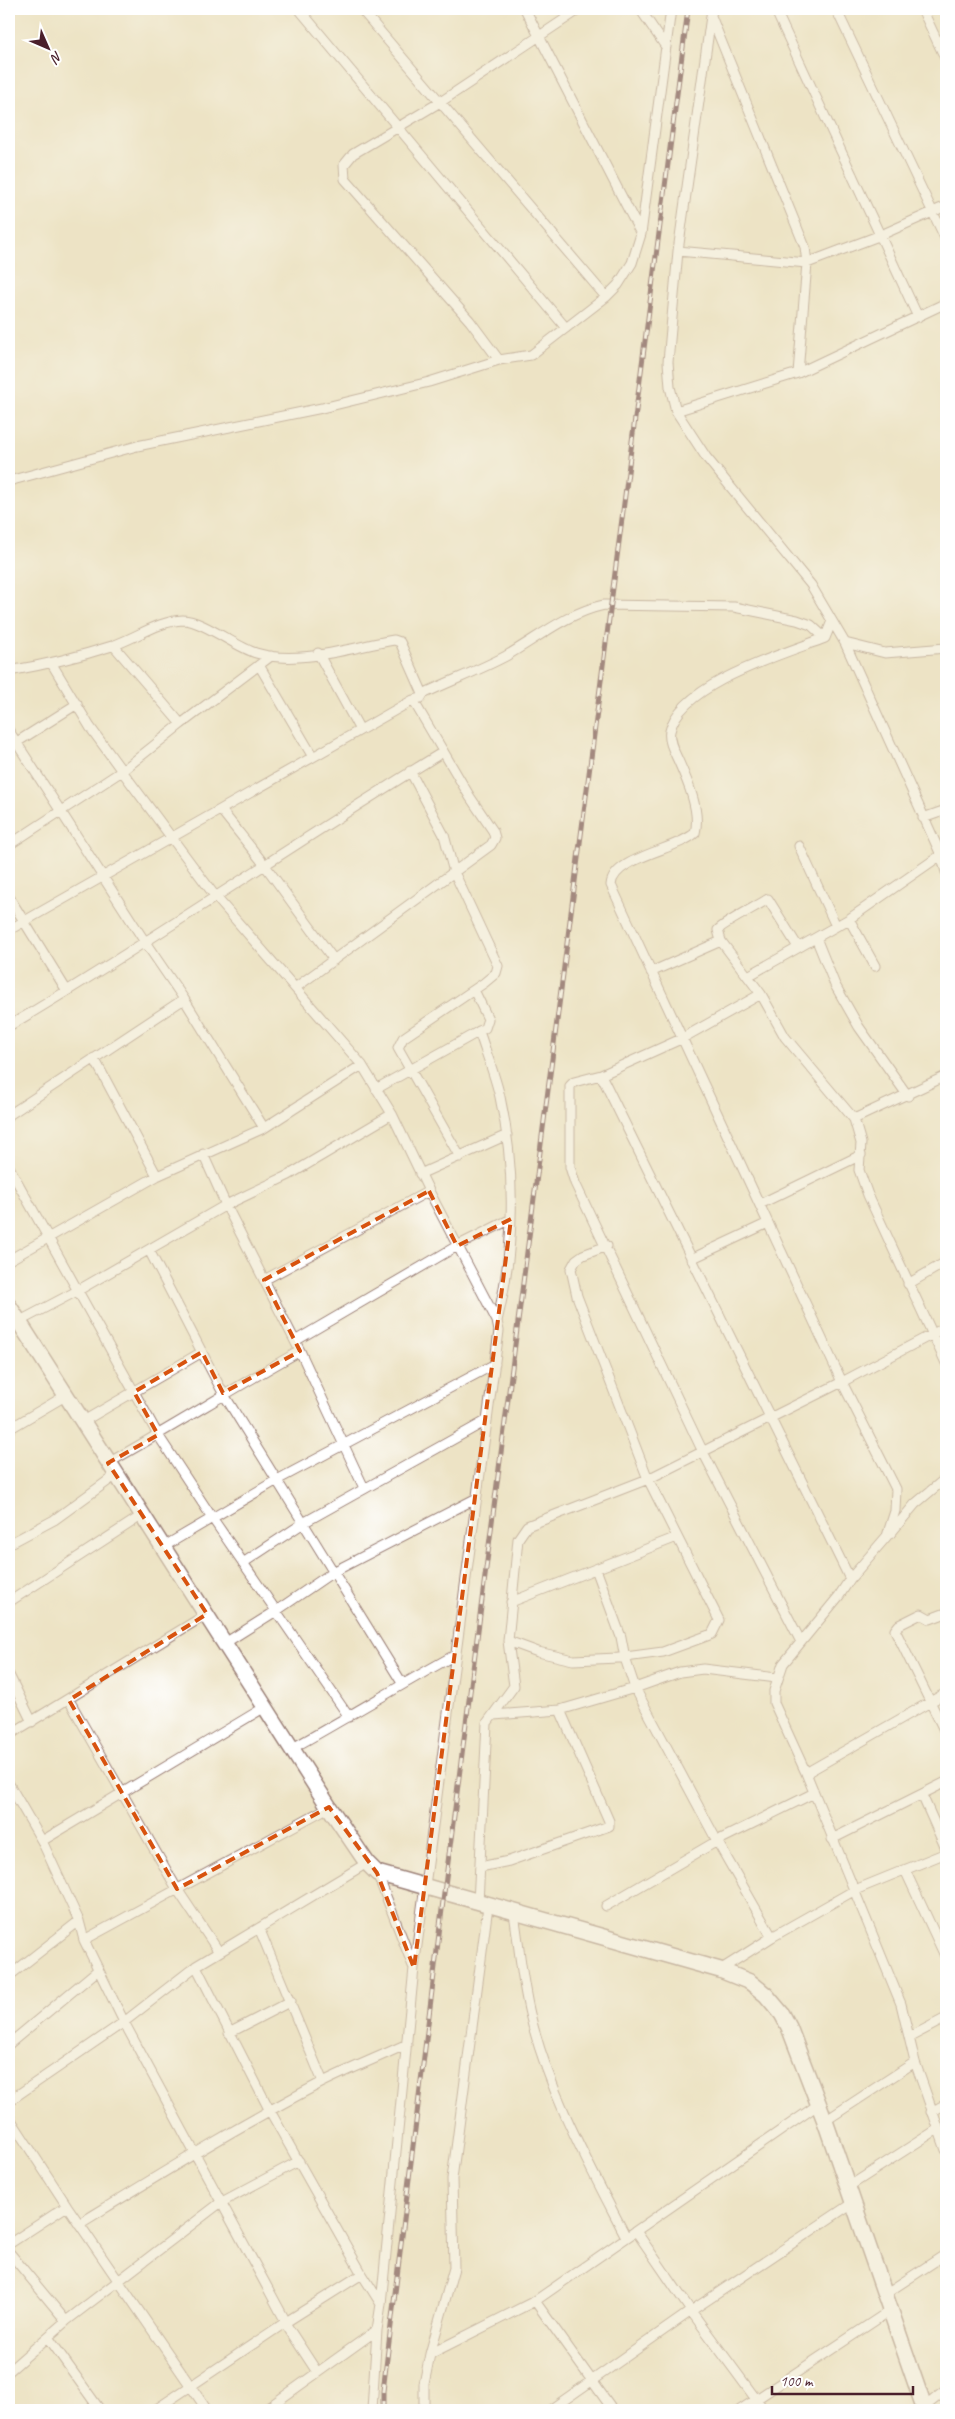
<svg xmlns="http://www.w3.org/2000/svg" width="955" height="2419" font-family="Caveat,sans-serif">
	<rect width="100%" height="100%" fill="#fff"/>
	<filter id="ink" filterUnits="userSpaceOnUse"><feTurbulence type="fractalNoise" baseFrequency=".02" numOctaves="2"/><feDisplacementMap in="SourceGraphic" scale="10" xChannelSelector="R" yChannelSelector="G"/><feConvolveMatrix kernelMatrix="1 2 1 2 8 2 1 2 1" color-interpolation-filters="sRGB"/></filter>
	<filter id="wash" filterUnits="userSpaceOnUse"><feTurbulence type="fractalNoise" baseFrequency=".0096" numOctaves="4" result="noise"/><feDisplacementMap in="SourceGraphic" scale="20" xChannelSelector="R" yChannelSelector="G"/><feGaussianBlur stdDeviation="1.12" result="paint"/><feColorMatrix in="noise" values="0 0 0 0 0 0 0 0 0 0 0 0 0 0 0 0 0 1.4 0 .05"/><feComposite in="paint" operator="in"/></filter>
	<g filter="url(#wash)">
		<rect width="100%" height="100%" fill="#ede3c5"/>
	</g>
	<g filter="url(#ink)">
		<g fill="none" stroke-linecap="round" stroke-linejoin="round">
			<g stroke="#9c8178" stroke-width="11">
				<path id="street" d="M299,9L566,328
					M361,9L606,297
					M525,9L641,234
					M640,9L666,47
					M712,9L678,251L668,362L670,387L676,411L706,457L811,585L845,643L941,855L946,872
					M775,9L918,317
					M836,9L946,240
					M922,9L946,60
					M711,16L805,247L807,263L798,373
					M678,251L807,263L881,235L946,206
					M499,360L470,321L345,179L344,165L353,154L442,101L580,9
					M676,411L798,373L946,303
					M9,481L137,446L322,408L429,382L499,360L531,355L606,297L618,285L632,263L641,234L671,9
					M832,621L825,638C783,654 680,684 670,731C668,741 674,751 678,760C687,780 701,811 695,833C677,850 613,857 611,885L842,1382L896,1489L895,1511L887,1536L850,1579L839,1596L783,1664L774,1691V1703L806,1773L901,2004L915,2062L946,2150
					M845,643L885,653L946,648
					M114,646L181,724
					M318,653L360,730
					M52,664L90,727L122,771L215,896L362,1065L392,1114L429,1191L497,1321L499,1331L414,1968L381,2304L377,2330L372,2410
					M259,665L313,757
					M9,671C44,665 78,657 112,646C136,638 158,621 183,620C202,620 236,647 256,653C298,666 352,647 394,640L400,642L423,694L421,698L413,700L9,930
					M423,694C450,681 480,670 506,656C539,637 567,613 604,605L734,607L797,620L811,625L825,638
					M9,731L145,942L184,999L264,1128
					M9,747L77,704
					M410,771L444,835L454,872L498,966L496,973L484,983L403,1038L398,1048L460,1157
					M221,810L264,864L334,960
					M923,818L946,810
					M9,845L122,771L181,724L271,656
					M799,846L836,926
					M9,897L67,991
					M849,919L875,966
					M816,938L835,985L859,1027L908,1096
					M798,947L768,899C759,905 722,924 718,930L721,941L761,994L785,1037L854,1119L861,1143L859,1170L868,1195L946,1363
					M651,972L721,941
					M748,976L849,919L941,855
					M295,988L454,872L491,845L495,838L493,831L470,797L413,700
					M761,994L681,1039L601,1075L574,1082L570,1086V1167L575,1183L703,1452L801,1642
					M9,1026C156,939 297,841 443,752
					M479,1031C486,1053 495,1075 500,1097C516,1169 515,1249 497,1321
					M94,1058L157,1176
					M601,1075L850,1579
					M376,1089L485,1028L488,1019L474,990
					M9,1115L184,999
					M854,1119L946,1076
					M203,1154L226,1205L300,1351L364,1488
					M9,1167L158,1435L213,1519L349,1717
					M420,1174L507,1135
					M760,1204L861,1155
					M607,1246L583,1255L576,1260L571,1269L577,1296L648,1479L719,1620L712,1634L663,1652L618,1658L573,1660L538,1652L508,1641L518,1539L527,1526L648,1479L842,1382L946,1327
					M149,1250L223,1393L402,1683
					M691,1259L768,1223
					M9,1260L157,1176L264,1128L362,1065
					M264,1280L429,1191
					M908,1284L946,1262
					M18,1322L77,1291L226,1205L289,1175L392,1114
					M295,1341L457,1246L511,1219
					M82,1422L202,1352
					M9,1429L65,1396
					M108,1463C173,1427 235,1387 300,1351
					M890,1534L915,1504L946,1478
					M9,1544L54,1520L116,1475
					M163,1547L277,1480L495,1364
					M243,1563L305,1522L486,1421
					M596,1569L621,1637L625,1658L635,1688L717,1841L772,1937
					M9,1602L141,1516
					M511,1602L677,1537
					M946,1613L930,1619L921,1614L899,1625L895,1630L946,1734
					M225,1643L276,1611L333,1572L475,1499
					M9,1675L32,1722
					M69,1700L177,1889L219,1952
					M494,1715L560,1710L635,1688L680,1672L703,1669L777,1678
					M9,1735L207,1614
					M291,1749C347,1718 400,1685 455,1655
					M806,1773L946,1693
					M9,1784L42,1841L79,1921L84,1940L124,2022L286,2322
					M922,1795L946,1849
					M832,1839L946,1782
					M42,1841L265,1707
					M480,1867L509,1861L609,1826V1821L560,1710
					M905,1870L946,1958
					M377,1873L413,1966
					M478,1903L487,1723L514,1686L508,1641
					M606,1906L717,1841L814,1793
					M514,1913C519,1946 522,1981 530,2014C549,2093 589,2165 626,2237
					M259,1928L323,2082
					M84,1940L329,1807
					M196,1966L270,2111L362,2274L381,2304
					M720,1970L772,1937L855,1890L946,1853
					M9,1976L79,1921
					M229,2033L291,2001
					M910,2037L946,2018
					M9,2044L98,1970
					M9,2101L124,2022L196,1966L367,1863
					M931,2112L946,2104
					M9,2117L67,2206L207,2410
					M825,2121L915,2062
					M848,2187L938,2129
					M79,2224C159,2175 238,2126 321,2083C349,2069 379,2057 407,2044
					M636,2231L691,2311L764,2410
					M9,2244L67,2206
					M9,2252L66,2321
					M885,2294L946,2254
					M535,2301L613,2410
					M285,2323L317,2372
					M48,2337L100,2410
					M430,2354L535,2301L819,2104
					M9,2371L66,2321L220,2203L299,2161
					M922,2409L946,2390
					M155,2410L286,2322L362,2274
					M265,2410L377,2330
					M424,2410V2384L430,2354L454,2268L452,2179L488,1906
					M550,2410L691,2311L854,2202
					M740,2410L891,2310"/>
			</g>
			<g stroke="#9c8178" stroke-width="18">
				<path id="primary" d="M9,1306L329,1807L367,1863L377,1873L720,1970L750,1982L766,1995L782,2014L789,2027L825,2121L925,2410"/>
			</g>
			<use href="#street" stroke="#fff" stroke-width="9"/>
			<use href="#primary" stroke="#fff" stroke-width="15"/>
			<g stroke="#4a1f2b" stroke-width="5">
				<path id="rail" d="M383,2410V2391L444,1893L688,9"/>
			</g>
			<use href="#rail" stroke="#fff" stroke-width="3" stroke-dasharray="9" stroke-linecap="butt"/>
		</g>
	</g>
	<path d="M0 0H955V2419H0ZM429,1191L457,1246L511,1219L414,1968L377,1873L329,1807L177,1889L69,1700L207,1614L108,1463L158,1435L134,1392L202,1352L223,1393L300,1351L264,1280Z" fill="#ede3c5" fill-opacity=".55" fill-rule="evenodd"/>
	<path fill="none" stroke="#d8530f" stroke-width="4" stroke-dasharray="10 6" stroke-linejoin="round" d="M429,1191L457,1246L511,1219L414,1968L377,1873L329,1807L177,1889L69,1700L207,1614L108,1463L158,1435L134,1392L202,1352L223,1393L300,1351L264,1280Z"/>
	<rect width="955" height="2419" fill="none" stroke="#fff" stroke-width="30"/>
	<g transform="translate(48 48) rotate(135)" stroke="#ffffff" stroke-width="4" paint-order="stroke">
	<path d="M0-4L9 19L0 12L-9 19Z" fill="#4a1f2b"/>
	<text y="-8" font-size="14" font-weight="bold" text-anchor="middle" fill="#4a1f2b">N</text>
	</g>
	<path d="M772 2386v8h141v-8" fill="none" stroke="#4a1f2b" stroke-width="2.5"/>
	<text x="780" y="2386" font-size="15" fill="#4a1f2b" stroke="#ffffff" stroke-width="4" paint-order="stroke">100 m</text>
</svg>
